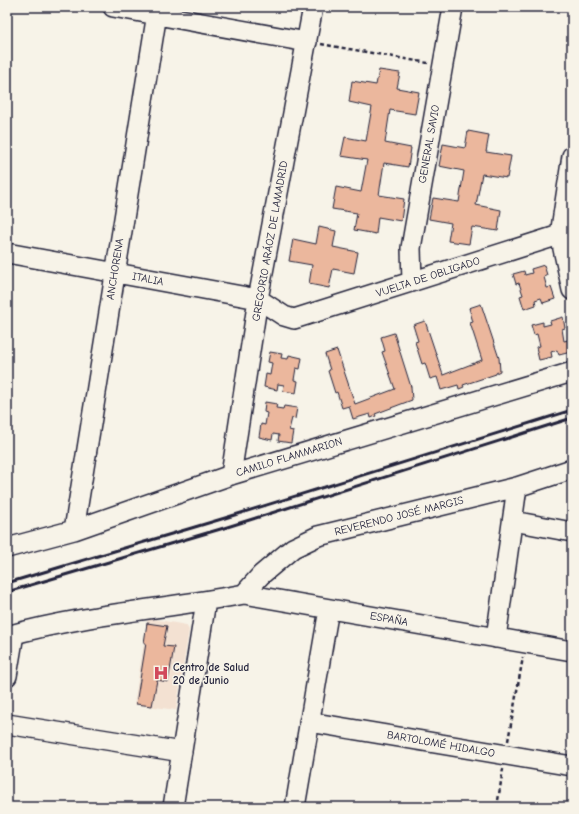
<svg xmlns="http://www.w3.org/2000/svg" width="579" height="814" font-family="'Comic Neue',sans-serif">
	<rect width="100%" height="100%" fill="#f7f3e8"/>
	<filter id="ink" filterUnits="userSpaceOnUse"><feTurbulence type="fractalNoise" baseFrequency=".025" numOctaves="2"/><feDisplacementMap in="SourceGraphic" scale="8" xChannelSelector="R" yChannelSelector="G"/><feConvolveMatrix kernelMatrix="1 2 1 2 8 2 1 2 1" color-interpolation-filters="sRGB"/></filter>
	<g filter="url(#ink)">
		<path fill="#f3e1d2" d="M148,618L186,625L189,630L176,710L134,704Z"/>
		<path fill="#ebb79d" stroke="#22223b" d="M379,70L400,73L397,88L419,92L415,114L390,110L385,143L411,148L408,167L384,163L379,195L404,199L401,221L378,217L376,234L354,230L357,213L332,209L336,187L361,192L367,160L341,156L345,137L366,141L372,107L349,102L352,81L376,85Z
			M468,131L489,135L486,152L511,156L507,178L482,174L476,205L501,210L498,231L472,227L469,244L448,241L451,223L429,219L433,198L459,202L464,171L439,166L443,144L465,148Z
			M319,227L336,231L333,247L358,252L354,273L333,269L329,288L309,284L312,265L289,261L293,239L316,244Z
			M544,265L547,275L544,277L547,288L551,287L555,299L543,303L541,298L535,300L536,305L524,309L520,296L523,295L519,283L516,284L513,274L524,271L525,275L532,273L531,269Z
			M481,304L499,358L500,371L496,373V374L463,385L464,387L459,389L458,385L441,390L437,377L430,379L425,363L422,364L415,342L418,341L413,325L425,321L443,375L482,360L470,323L473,322L469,308Z
			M563,317L565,328L562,329L564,341L568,340L571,352L559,355L557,350L551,352L552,357L539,360L536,347L540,346L537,334L534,335L531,325L543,322V326L551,324L550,321Z
			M394,333L411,387L412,400L375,414L376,416L371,418L370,414L353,419L349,406L342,408L337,392L335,393L328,371L330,370L325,354L337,350L355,404L395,389L382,352L385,351L381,337Z
			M270,352L282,354L281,358L288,359L289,355L302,358L300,369L296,368L294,380L298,381L296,393L283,391L284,385L278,384L277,390L264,387L266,374L270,375L272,363L268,362Z
			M265,402L277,404L276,408L283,409L284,406L297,408L295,419L292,418L289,430L293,431L291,443L278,441L279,435L273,434L272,440L259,437L261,424L265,425L267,413L264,412Z
			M147,623L167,626L163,646L174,647L168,682L157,680L152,706L136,704L146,643H144Z"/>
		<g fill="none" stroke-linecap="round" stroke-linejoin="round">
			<g stroke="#22223b" stroke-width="22">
				<path id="minor" d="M113,7L307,42
					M572,156L560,235L572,290
					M7,253L258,299L284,316L294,319L572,231
					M412,282L411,248L453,7
					M231,475L258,299L313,7
					M513,521L572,532
					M74,530L158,7
					M7,548L74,530L231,475L572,372
					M244,594L261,575L293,548L318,536L517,487L572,469
					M7,636C86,614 165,609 244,594L572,651
					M496,638L517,487
					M7,676L14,634
					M309,722L572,766
					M7,724L182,752
					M173,807L206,601
					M295,807L329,609"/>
			</g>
			<path stroke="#22223b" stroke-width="2.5" stroke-dasharray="4 3" stroke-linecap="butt" d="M321,44L428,63
				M508,741L523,657
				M497,807L503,769"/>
			<use href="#minor" stroke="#f7f3e8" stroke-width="19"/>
			<path stroke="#22223b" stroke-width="3" d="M7,583L225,518L572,410
				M7,592L224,528L572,418"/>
		</g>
	</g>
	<defs>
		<g id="hospital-bare" transform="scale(1.2)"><path d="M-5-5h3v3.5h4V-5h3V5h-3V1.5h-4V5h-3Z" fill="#d1495b" stroke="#f7f3e8" stroke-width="2.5" paint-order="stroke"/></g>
	</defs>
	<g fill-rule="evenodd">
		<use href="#hospital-bare" x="161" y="673"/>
	</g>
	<g text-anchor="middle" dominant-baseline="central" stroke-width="3" stroke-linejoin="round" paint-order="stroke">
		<g font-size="11" fill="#22223b" stroke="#f7f3e8">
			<text transform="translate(429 144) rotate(-80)">GENERAL SAVIO</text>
			<text transform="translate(270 241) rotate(-80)">GREGORIO ARÁOZ DE LAMADRID</text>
			<text transform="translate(115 269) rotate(-81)">ANCHORENA</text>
			<text transform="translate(428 277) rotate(-18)">VUELTA DE OBLIGADO</text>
			<text transform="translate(148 279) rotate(11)">ITALIA</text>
			<text transform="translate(289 457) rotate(-17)">CAMILO FLAMMARION</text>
			<text transform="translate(399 516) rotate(-14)">REVERENDO JOSÉ MARGIS</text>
			<text transform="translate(389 619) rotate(10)">ESPAÑA</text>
			<text transform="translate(441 744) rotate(10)">BARTOLOMÉ HIDALGO</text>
		</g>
		<g font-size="11" font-weight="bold" fill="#22223b" stroke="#f7f3e8" text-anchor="start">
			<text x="173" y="667">Centro de Salud<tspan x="173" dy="13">20 de Junio</tspan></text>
		</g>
	</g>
	<rect width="579" height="814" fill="none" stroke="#f7f3e8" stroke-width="24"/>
	<rect x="12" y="12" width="555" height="790" fill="none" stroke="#22223b" stroke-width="1.5" filter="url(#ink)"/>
</svg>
